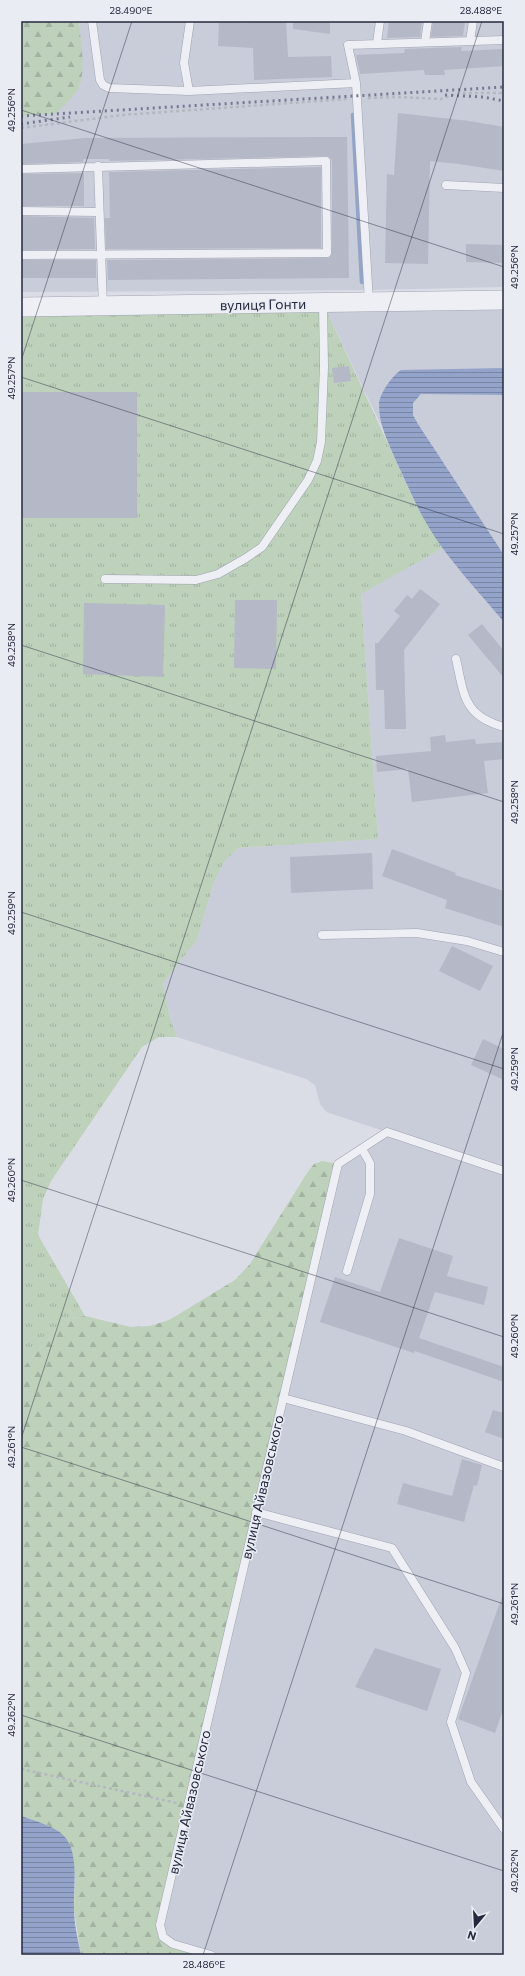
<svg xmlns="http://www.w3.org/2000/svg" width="525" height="1976" font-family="Commissioner,sans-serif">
	<defs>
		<pattern id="grass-tufts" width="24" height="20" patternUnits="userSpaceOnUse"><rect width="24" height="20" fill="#bdd1bb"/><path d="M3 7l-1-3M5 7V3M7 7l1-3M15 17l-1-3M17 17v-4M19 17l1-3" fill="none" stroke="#a2b3a2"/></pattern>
		<pattern id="forest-firs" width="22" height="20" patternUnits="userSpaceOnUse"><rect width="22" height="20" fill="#bdd1bb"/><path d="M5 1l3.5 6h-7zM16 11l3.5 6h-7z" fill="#a2b3a2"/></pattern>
		<pattern id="water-rules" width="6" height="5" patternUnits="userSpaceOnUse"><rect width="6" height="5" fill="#93a3c9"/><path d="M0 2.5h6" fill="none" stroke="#7885a4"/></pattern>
	</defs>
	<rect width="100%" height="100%" fill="#dbdde6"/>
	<path fill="#c9ccd9" d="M21,21H504V287L367,290L21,292Z
		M504,300V555L418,424L413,415V403L382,427L365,392L21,332L364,390L323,303Z
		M443,548L504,622V1955H211L163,1937L160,1925L338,1164L387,1132L326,1112L320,1104L315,1085L306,1079L177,1037L170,1017L163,983L197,940L214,882L224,862L238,848L378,839L361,593Z"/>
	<path fill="url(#grass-tufts)" d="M323,303L413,498L443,548L361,594L378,839L238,848L224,862L214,882L197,940L163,983L170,1017L177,1037H159L142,1047L51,1181L43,1199L38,1235L85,1316L71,1318L59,1326L21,1370V307Z"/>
	<path fill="url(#forest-firs)" d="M21,21H78C81,38 86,71 79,87C74,97 64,105 57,113L21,116Z
		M322,1161L338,1164L160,1925L163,1937L211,1955H81L74,1910L75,1877L49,1826L21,1816V1370L59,1326L71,1318L85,1316L131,1327L150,1326L169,1320L235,1280L250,1264L307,1173L314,1164Z"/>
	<path fill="url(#water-rules)" d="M504,368V395L421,394L413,403V415L418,424L504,555V622C478,591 449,561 428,526C416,506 407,484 397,463C389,444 379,426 379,405C379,394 392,376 401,370Z
		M21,1816C35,1821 52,1825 63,1835C80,1851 73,1888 74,1909C74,1924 78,1940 81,1955H21Z"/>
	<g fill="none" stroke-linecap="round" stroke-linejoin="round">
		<path stroke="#93a3c9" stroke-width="4.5" d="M353,115L362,282"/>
	</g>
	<path fill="#b5b8c6" d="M219,21H238L237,23L286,21L288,57L331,56L332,77L254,80L253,48L218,46Z
		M293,21H330V34L293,29Z
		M389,21H422L420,37L387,38Z
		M433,21H465L463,36L431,37Z
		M462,47L461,51L504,49V66L444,70L445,75H425L424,70L360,74L356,55L404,53L405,49Z
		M398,113L469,121L504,127V171L459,164L430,161L428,264L385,263L387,174L394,175Z
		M347,137L349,278L108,280L107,260L329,258L332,253V161L328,156L109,161V159H83V162L21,164V144L85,138Z
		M321,167V248L106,249L105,218H110L109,172Z
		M84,173V206H21V174Z
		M21,216L94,218L95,249L21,250Z
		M466,244L504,245V263L466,262Z
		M21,260H96V278H21Z
		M349,366L351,381L334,383L332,368Z
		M21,392H137V518H21Z
		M420,589L440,604L404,650L406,729H385L384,690H376L375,643H378L400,616L394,611L407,595L412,599Z
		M235,600H277L276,669L234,668Z
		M84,603L165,605L163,677L83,674Z
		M482,624L504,651V678L468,635Z
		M445,735L446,742L475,739L476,744L504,742V759L484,761L488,793L412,802L408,769L377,772L376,756L431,751L430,737Z
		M392,849L456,873L455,875L504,891V927L445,908L447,900L382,876Z
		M372,853L373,889L291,893L290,857Z
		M452,946L493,966L480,991L439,971Z
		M483,1039L504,1049V1080L471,1065Z
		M399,1238L453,1256L447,1276L488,1287L484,1305L435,1292L419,1338L504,1367V1382L415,1351L414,1353L320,1322L335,1277L380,1292Z
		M493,1410L504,1413V1439L485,1432Z
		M462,1459L482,1465L477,1486L474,1485L464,1522L397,1504L403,1483L452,1496Z
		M502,1597H504V1707L495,1733L458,1719Z
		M375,1648L441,1669L427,1711L355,1687Z"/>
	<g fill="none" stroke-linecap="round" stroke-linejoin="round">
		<g stroke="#a0a3b0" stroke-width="9">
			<path id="service" d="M92,21L100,80L103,85L109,88L189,91
				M190,21L184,63L189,91L356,83
				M470,41L473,21
				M425,42L428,21
				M377,43L380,21
				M98,166L103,307
				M21,169L326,161L327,253L21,255
				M446,185L504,188
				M21,211L98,212
				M369,302L356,83L348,45L504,40
				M105,579L196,580L218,574L246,558L262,547L308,480L317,461L321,442L324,367L323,303
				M456,659C464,694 463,716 504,727
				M322,935L417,933L467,941L504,952
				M347,1271L370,1194V1163L362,1149
				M283,1398L406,1431L504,1467
				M256,1512L392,1548L455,1648L466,1673L451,1722L471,1782L504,1829
				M211,1955L173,1944L163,1937L160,1925L338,1164L387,1132L504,1171"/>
		</g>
		<g stroke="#a0a3b0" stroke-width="20">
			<path id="tertiary" d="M21,307L504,300"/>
		</g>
		<path stroke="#b5b8c1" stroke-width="2.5" stroke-dasharray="3 3" stroke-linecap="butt" d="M368,98L398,97L441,99L458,93H504
			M21,128L122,115L347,99
			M21,1769L177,1803"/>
		<use href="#service" stroke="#eeeff5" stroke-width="8"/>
		<use href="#tertiary" stroke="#eeeff5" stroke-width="19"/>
		<path stroke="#747991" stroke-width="3" stroke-dasharray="2 4" stroke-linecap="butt" d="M445,95L483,97L504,101
			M21,116L504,87
			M21,124L70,117"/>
	</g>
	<path fill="none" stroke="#24293d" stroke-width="1" stroke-opacity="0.45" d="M21,110L504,267M21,361L132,21M21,377L504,534M21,645L504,802M21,912L504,1069M21,1180L504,1337M21,1439L482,21M21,1447L504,1604M21,1715L504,1871M203,1955L504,1030"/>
	<g text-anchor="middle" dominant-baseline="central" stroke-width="3" stroke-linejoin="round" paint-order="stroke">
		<g font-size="14" fill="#24293d" stroke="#eaecf4">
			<text transform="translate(263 304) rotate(-1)">вулиця Гонти</text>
			<text transform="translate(262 1487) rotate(-77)">вулиця Айвазовського</text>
			<text transform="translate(189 1802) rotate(-77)">вулиця Айвазовського</text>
		</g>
	</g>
	<rect width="525" height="1976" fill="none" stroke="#eaecf4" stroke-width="44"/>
	<g transform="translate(475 1926) rotate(198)" stroke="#eaecf4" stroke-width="3" paint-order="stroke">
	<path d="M0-3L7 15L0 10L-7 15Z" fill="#24293d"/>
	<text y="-6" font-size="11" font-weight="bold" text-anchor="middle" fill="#24293d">N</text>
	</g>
	<rect x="22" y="22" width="481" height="1932" fill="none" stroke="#24293d" stroke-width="1.5"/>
	<g font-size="10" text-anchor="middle" fill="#24293d">
		<text x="131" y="14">28.490°E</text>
		<text x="481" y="14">28.488°E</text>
		<text transform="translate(11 110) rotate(-90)" y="4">49.256°N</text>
		<text transform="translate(514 267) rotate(-90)" y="4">49.256°N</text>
		<text transform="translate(11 378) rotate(-90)" y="4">49.257°N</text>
		<text transform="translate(514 534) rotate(-90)" y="4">49.257°N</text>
		<text transform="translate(11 645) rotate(-90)" y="4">49.258°N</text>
		<text transform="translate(514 802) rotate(-90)" y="4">49.258°N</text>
		<text transform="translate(11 913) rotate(-90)" y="4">49.259°N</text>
		<text transform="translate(514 1069) rotate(-90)" y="4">49.259°N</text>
		<text transform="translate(11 1180) rotate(-90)" y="4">49.260°N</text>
		<text transform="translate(514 1336) rotate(-90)" y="4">49.260°N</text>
		<text transform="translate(11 1447) rotate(-90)" y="4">49.261°N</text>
		<text transform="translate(514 1604) rotate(-90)" y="4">49.261°N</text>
		<text transform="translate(11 1715) rotate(-90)" y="4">49.262°N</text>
		<text transform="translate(514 1871) rotate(-90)" y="4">49.262°N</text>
		<text x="204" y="1968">28.486°E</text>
	</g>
</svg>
